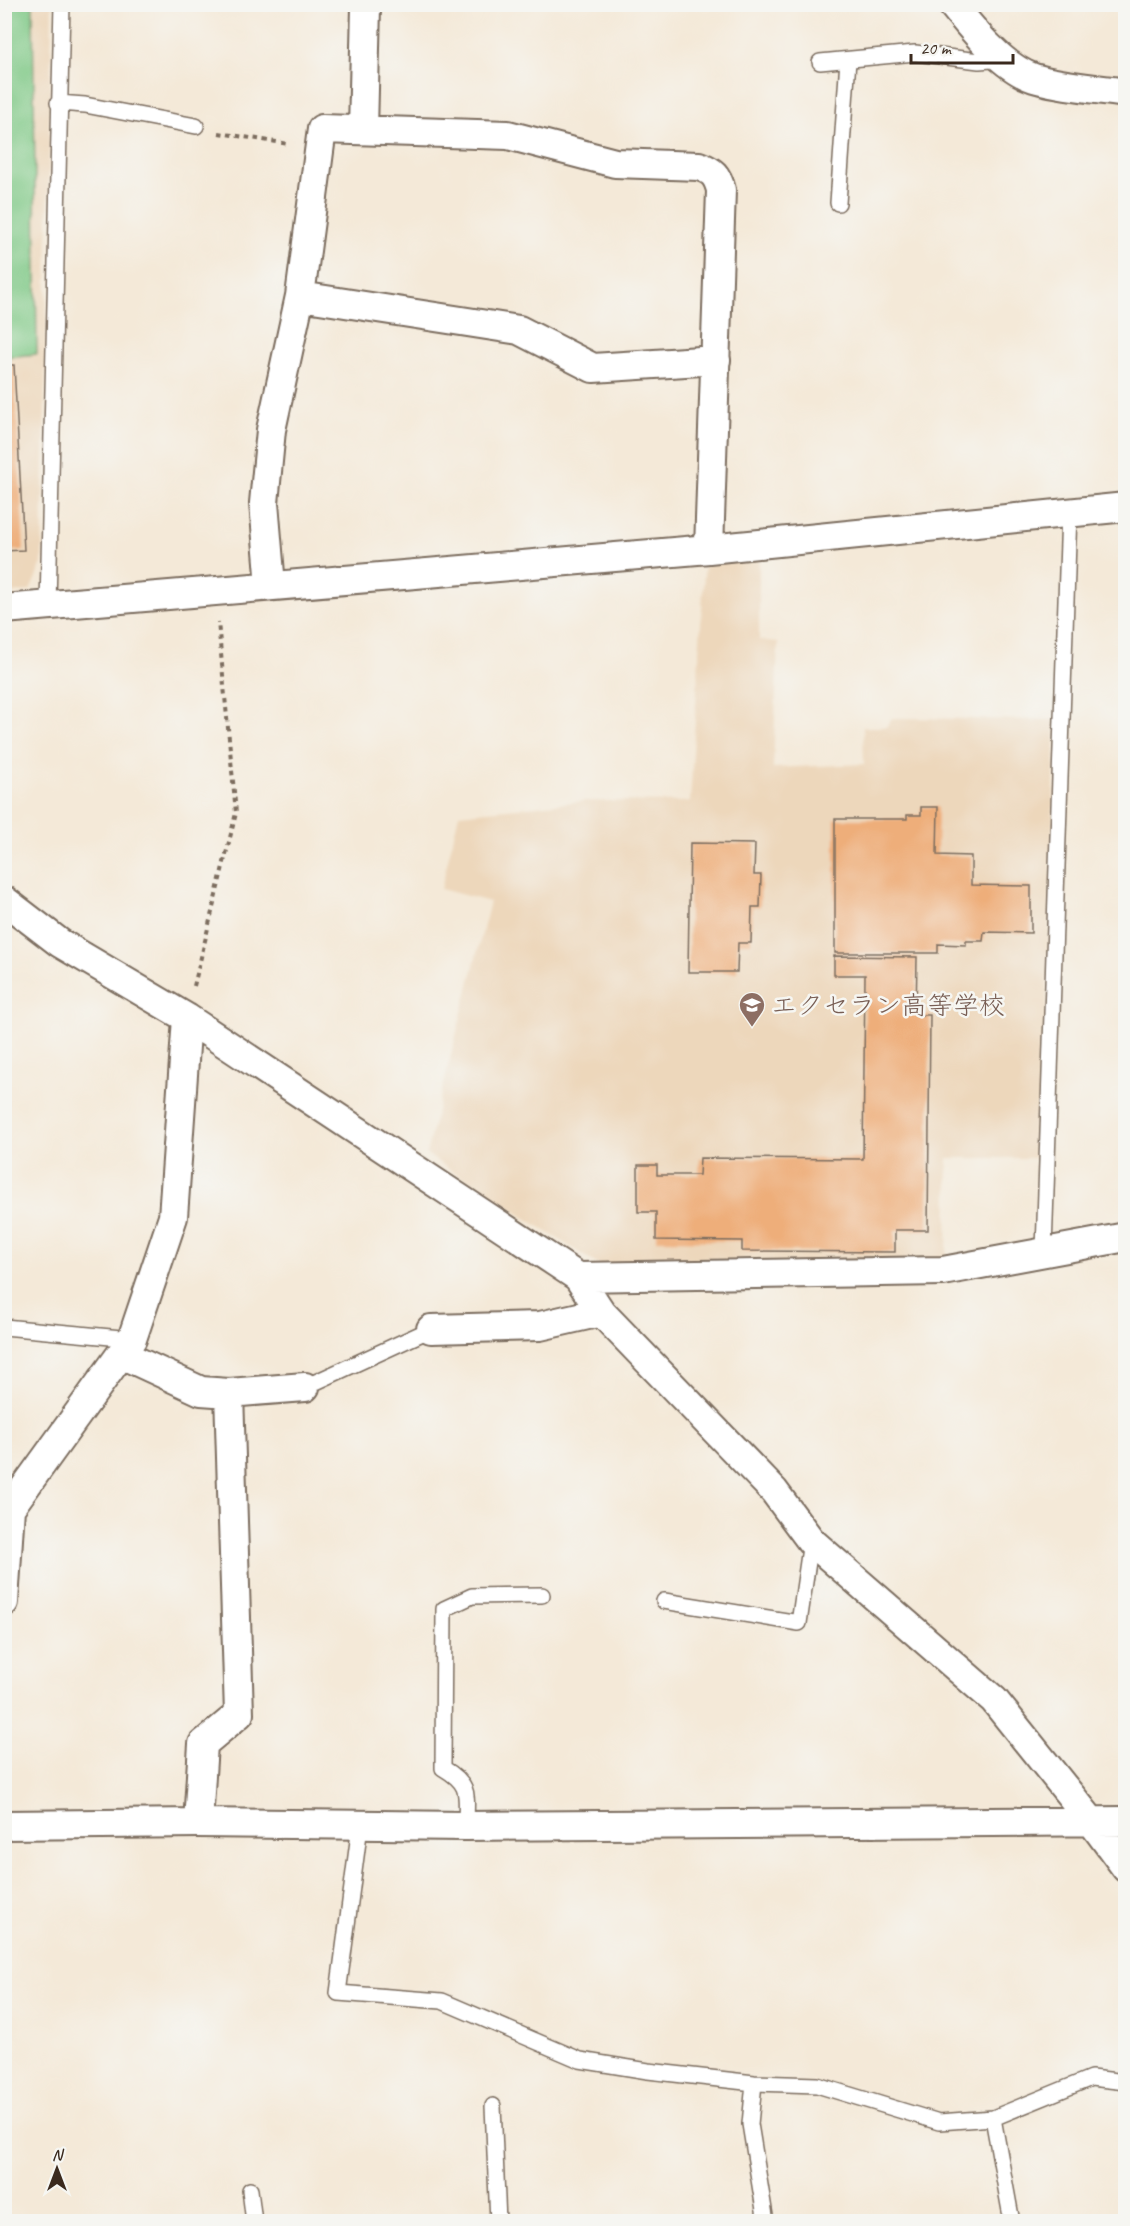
<svg xmlns="http://www.w3.org/2000/svg" width="1130" height="2226" font-family="Caveat,'Klee One',sans-serif">
	<rect width="100%" height="100%" fill="#f6f6f2"/>
	<filter id="ink" filterUnits="userSpaceOnUse"><feTurbulence type="fractalNoise" baseFrequency=".0167" numOctaves="2"/><feDisplacementMap in="SourceGraphic" scale="12" xChannelSelector="R" yChannelSelector="G"/><feConvolveMatrix kernelMatrix="1 2 1 2 8 2 1 2 1" color-interpolation-filters="sRGB"/></filter>
	<filter id="wash" filterUnits="userSpaceOnUse"><feTurbulence type="fractalNoise" baseFrequency=".008" numOctaves="4" result="noise"/><feDisplacementMap in="SourceGraphic" scale="24" xChannelSelector="R" yChannelSelector="G"/><feGaussianBlur stdDeviation="1.35" result="paint"/><feColorMatrix in="noise" values="0 0 0 0 0 0 0 0 0 0 0 0 0 0 0 0 0 1.4 0 .05"/><feComposite in="paint" operator="in"/></filter>
	<g filter="url(#wash)">
		<rect width="100%" height="100%" fill="#f4e9d8"/>
		<path fill="#edd7bb" d="M5,5H52L42,563L30,591L5,594Z
			M759,556V640L778,642L773,768L864,764L863,727H886L892,718L1056,720L1042,1158H948L947,1265L600,1266L426,1154L490,902L441,889L459,814L585,801L690,802L705,559Z"/>
		<path fill="#7ec885" stroke="#5c7952" stroke-width="1.5" d="M5,4L33,5L37,354L5,357Z"/>
		<g id="blocks">
			<path fill="#eeae7a" d="M4,365H14L24,550L4,551Z
				M921,807H938L937,855L971,856V885L1031,886V933L984,932L983,941H966V945L938,944V953H835V819H907V815H921Z
				M690,843L755,844L754,875H761L760,907H752L751,943H738L737,972H688Z
				M834,956L917,957L916,1015H930L928,1230H895V1252L742,1251V1241L656,1240V1212H638V1165H657V1175H699L700,1158L863,1159L865,975H834Z"/>
		</g>
	</g>
	<g filter="url(#ink)">
		<use href="#blocks" fill-opacity="0" stroke="#7c6d5f" stroke-width="1.5"/>
		<g fill="none" stroke-linecap="round" stroke-linejoin="round">
			<g stroke="#7c6d5f" stroke-width="18">
				<path id="lane" d="M820,62L915,53L979,61L1004,59
					M58,103L85,105L196,126
					M838,203L848,60
					M48,605L62,4
					M1044,1250L1069,512
					M4,1327L132,1339
					M305,1387L431,1329
					M664,1601L799,1623L811,1541
					M360,1826L338,1993L442,2001L580,2060L648,2071L754,2083L817,2085L939,2122L993,2118L1091,2078L1126,2082
					M466,1826C466,1795 472,1785 443,1768L444,1609L472,1596L542,1595
					M754,2083L750,2124L766,2222
					M493,2106L498,2222
					M993,2118L1012,2222
					M250,2190L254,2222"/>
			</g>
			<g stroke="#7c6d5f" stroke-width="32">
				<path id="street" d="M952,4C972,29 1003,68 1034,78C1063,87 1096,88 1126,93
					M363,130L366,7
					M300,296L519,330L593,368L716,360
					M271,586L264,503L271,430L300,296L322,129L508,135L615,163L699,166C713,171 717,175 721,190L709,549
					M4,609L709,549L1126,507
					M4,900L60,943L187,1018L578,1277L601,1312L774,1491L811,1541L994,1700L1092,1822L1126,1868
					M187,1018L173,1217L132,1339L121,1354L201,1391L229,1393L305,1387
					M578,1277L943,1271L1126,1237
					M431,1329L540,1326L601,1312
					M4,1602L10,1508L121,1354
					M198,1823L203,1744L239,1714L229,1393
					M4,1825L198,1823L466,1826L1126,1821"/>
			</g>
			<path stroke="#7c6d5f" stroke-width="4" stroke-dasharray="4.5 4.5" stroke-linecap="butt" d="M219,133L289,144
				M194,986L236,813L218,622"/>
			<use href="#lane" stroke="#fff" stroke-width="15"/>
			<use href="#street" stroke="#fff" stroke-width="28"/>
		</g>
	</g>
	<defs>
		<g id="school-pin" transform="scale(1.35)"><path d="M0 17L-7.5 6A9.5 9.5 0 1 1 7.5 6Z" fill="#8d6e63" stroke="#f6f6f2"/><path d="M0-5L7-2L0 1L-7-2ZM-4 1L0 2.5L4 1V4Q0 6-4 4Z" fill="#fff"/></g>
	</defs>
	<g fill-rule="evenodd">
		<use href="#school-pin" x="752" y="1005"/>
	</g>
	<g text-anchor="middle" dominant-baseline="central" stroke-width="5" stroke-linejoin="round" paint-order="stroke">
		<g font-size="26" fill="#785e54" stroke="#f6f6f2" text-anchor="start">
			<text x="771" y="1005">エクセラン高等学校</text>
		</g>
	</g>
	<rect width="1130" height="2226" fill="none" stroke="#f6f6f2" stroke-width="24"/>
	<g transform="translate(57 2169)" stroke="#f6f6f2" stroke-width="4.5" paint-order="stroke">
	<path d="M0-4.5L10 22L0 15L-10 22Z" fill="#3b2a1e"/>
	<text y="-9" font-size="16" font-weight="bold" text-anchor="middle" fill="#3b2a1e">N</text>
	</g>
	<path d="M911 54v9h102v-9" fill="none" stroke="#3b2a1e" stroke-width="3"/>
	<text x="920" y="54" font-size="18" fill="#3b2a1e" stroke="#f6f6f2" stroke-width="4.5" paint-order="stroke">20 m</text>
</svg>
